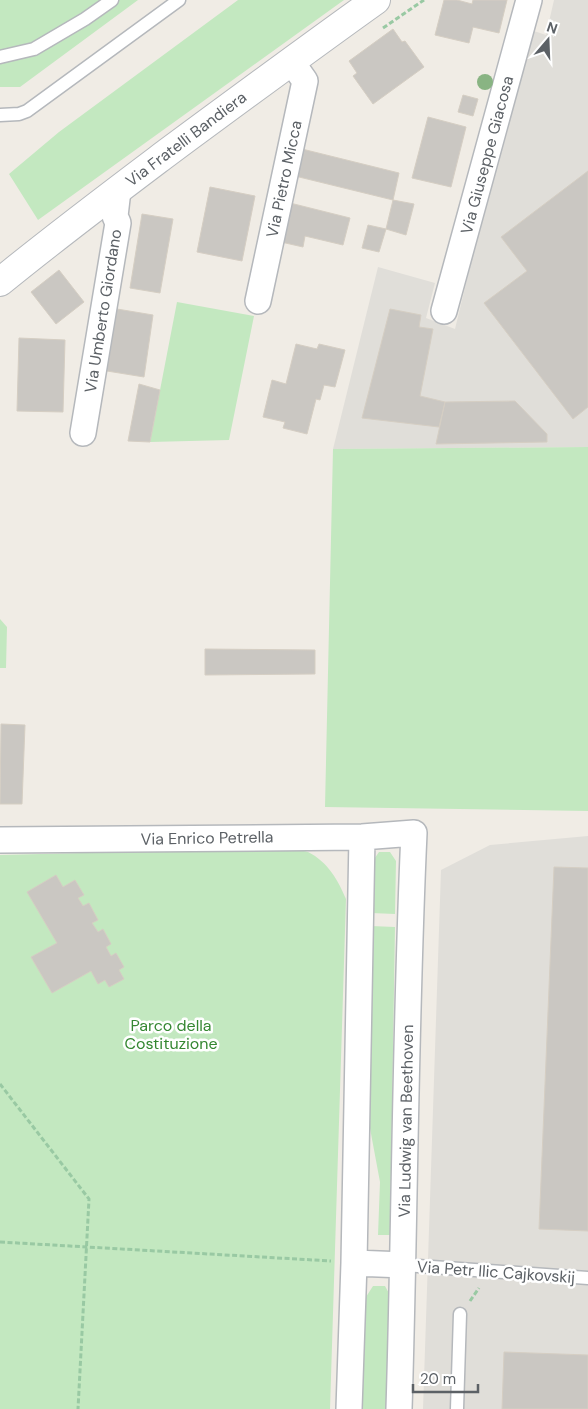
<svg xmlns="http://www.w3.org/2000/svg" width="588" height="1409" font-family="'DM Sans',sans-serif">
	<rect width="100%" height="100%" fill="#f0ece5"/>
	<path fill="#e0ded9" d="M554,0H588V447L333,449L378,267L435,283L426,318L455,329L528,29L546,35Z
		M588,836V1409H423L441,870L490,845Z"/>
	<path fill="#c3e8c0" d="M0,0H138L20,87H0Z
		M238,0H344L38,220L9,174L59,132Z
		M177,302L254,316L229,440L150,442Z
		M588,447V811L325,807L333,449Z
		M0,619L7,627L6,668H0Z
		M288,848C294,849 302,850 308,852C328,862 338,880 346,899L330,1409H0V855Z
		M379,852H390L396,861L395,914L371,913L372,862Z
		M371,926L395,927L390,1235H378L380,1182L369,1123Z
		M373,1286H385L392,1299L388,1409H362L366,1297Z"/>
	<path fill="#cac7c2" stroke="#d5cec3" d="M444,0H457L472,4L473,0H507L499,33L473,27L469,43L435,35Z
		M393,29L402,42L405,41L424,67L373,104L353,76L357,73L349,61Z
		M463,95L478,99L473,116L458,112Z
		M428,117L466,127L451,187L412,178Z
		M302,149L399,173L393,200L295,176Z
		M588,171V407L573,419L484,303L527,271L501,237Z
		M210,187L255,196L242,261L197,252Z
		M393,200L414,204L406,235L386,229Z
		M290,203L350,218L343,245L305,236L303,247L281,242Z
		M142,214L173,219L160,293L130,288Z
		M368,225L386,229L379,252L362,248Z
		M59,270L84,302L56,324L31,292Z
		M117,309L153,315L144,377L107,371Z
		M390,309L421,315L419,327L433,329L420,396L445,402L439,427L362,418Z
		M19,338L65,340L63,412L17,411Z
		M296,344L317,349L319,344L345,350L335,387L324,385L320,400L316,399L307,434L283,428L285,422L263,417L272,380L286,384Z
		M139,384L160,390L150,442L128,441Z
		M515,401L547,434V442L436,444L445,402Z
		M205,649L315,650V674L205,675Z
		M1,724L25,725L22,804H0Z
		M554,867L588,868V1231L539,1229Z
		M56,875L63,887L75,880L84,895L78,898L83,906L89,903L98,920L92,923L98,932L103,929L111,944L106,947L111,956L116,953L124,967L119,970L124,979L109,987L105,980L98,984L91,971L52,993L31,957L57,943L27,892Z
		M504,1352L588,1355V1409H502Z"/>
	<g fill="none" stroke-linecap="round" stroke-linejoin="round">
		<g stroke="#b5b8bc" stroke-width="15">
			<path id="service" d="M0,57L34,49L85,19L112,0
				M0,115L19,114L27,111L179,0
				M404,1265L588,1278
				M457,1409L460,1314"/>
		</g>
		<g stroke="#b5b8bc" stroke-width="28">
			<path id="minor" d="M258,301L305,81L291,61
				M444,311L529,0
				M83,433L118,223L115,216L118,190
				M0,840L362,837L414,833C405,1025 405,1217 399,1409
				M354,1263L404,1265
				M349,1409L354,1263L362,837"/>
		</g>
		<g stroke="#b5b8bc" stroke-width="30">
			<path id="tertiary" d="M0,282C55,237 111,195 168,152C237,101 306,50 376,0"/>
		</g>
		<path stroke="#99c9a3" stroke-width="3" stroke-dasharray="5 2.5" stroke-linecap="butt" d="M383,28L424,0
			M0,1084L89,1199L78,1409
			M0,1242L331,1261
			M470,1301L479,1288"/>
		<use href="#service" stroke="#fff" stroke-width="12"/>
		<use href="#minor" stroke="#fff" stroke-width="25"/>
		<use href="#tertiary" stroke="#fff" stroke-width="28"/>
	</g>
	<circle fill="#89b483" cx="485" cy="82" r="8"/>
	<g text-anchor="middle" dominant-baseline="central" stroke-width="5" stroke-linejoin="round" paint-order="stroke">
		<g font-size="16" fill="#5c6166" stroke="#fff">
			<text transform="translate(186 139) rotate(-37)">Via Fratelli Bandiera</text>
			<text transform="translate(487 155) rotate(-75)">Via Giuseppe Giacosa</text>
			<text transform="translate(284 179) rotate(-78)">Via Pietro Micca</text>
			<text transform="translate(103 311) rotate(-81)">Via Umberto Giordano</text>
			<text transform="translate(207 838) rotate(-1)">Via Enrico Petrella</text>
			<text transform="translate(406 1121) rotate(-89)">Via Ludwig van Beethoven</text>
			<text transform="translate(496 1272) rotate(4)">Via Petr Ilic Cajkovskij</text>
		</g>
		<g font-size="16" fill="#358732" stroke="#fff">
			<text x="171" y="1025">Parco della<tspan x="171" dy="18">Costituzione</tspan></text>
		</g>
	</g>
	<g transform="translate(548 40) rotate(19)" stroke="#ffffff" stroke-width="4" paint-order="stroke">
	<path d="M0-4L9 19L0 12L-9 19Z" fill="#5c6166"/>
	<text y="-8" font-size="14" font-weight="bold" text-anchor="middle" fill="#5c6166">N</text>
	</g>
	<path d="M413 1384v8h65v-8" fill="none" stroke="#5c6166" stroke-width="2.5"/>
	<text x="420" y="1384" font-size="15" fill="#5c6166" stroke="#ffffff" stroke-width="4" paint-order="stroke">20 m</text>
</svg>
